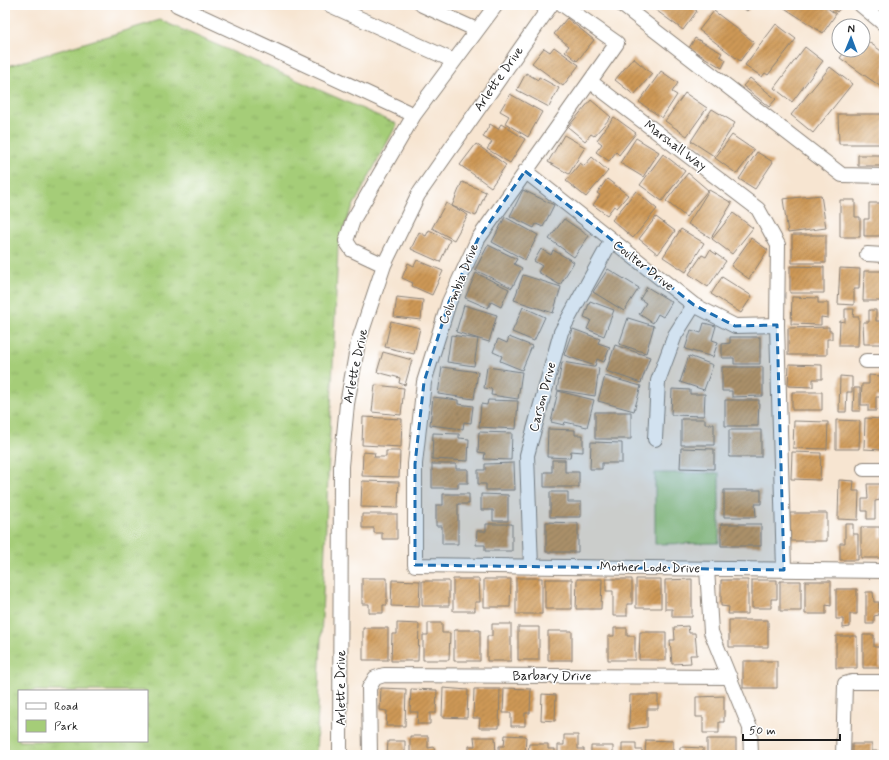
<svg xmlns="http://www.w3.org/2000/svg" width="889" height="760" font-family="Mynerve,sans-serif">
	<defs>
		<pattern id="grass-tufts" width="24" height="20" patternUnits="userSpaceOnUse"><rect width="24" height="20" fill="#a5cd78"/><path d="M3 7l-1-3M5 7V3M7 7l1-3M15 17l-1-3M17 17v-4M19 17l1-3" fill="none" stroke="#8daf67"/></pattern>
		<pattern id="building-hatch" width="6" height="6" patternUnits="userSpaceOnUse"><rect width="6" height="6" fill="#ce9957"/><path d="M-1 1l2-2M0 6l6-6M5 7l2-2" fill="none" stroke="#a67c47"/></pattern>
	</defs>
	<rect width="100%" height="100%" fill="#fff"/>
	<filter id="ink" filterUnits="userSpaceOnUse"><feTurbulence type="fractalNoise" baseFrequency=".025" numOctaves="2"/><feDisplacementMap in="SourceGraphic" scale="8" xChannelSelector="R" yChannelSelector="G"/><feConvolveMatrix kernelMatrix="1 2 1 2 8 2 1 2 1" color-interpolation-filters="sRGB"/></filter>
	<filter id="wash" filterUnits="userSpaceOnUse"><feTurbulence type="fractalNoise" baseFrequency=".012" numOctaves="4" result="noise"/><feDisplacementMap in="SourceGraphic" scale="16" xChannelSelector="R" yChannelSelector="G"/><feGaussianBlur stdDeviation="0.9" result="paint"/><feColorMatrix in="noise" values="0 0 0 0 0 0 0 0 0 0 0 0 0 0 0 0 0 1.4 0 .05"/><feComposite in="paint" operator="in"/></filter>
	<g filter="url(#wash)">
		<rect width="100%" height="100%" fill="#f7e5d1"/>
		<path fill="url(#grass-tufts)" stroke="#60744a" fill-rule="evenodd" d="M160,20L397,124L349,214L338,247L316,755H5V67ZM19,691H147V741H19Z"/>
		<path fill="#a5cd78" stroke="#60744a" d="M655,473H719V543L655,544Z"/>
		<g id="blocks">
			<path fill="url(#building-hatch)" d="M649,5H689L697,11L683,30Z
				M739,5H752L747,11Z
				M780,5H823L836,14L823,33Z
				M828,5H843L837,12Z
				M714,11L754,42L740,61L699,30Z
				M567,18L594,40L577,61L565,51L569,46L554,34Z
				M776,24L796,39L768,75L765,73L762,77L745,65Z
				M695,38L722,53L720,56L726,60L722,68L689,48Z
				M863,38L884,53V89L840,58L846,50H863Z
				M554,47L579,65L563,86L532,63L544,48L550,52Z
				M805,47L823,61L792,102L774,88Z
				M633,58L652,74L634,95L615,80Z
				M830,67L852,84L813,133L791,115Z
				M661,71L678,83L672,92L677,95L662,118L639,102Z
				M526,73L538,80L539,77L559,88L549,107L517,90Z
				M750,78L776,99L769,107L743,86Z
				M685,93L707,108L687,136L665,121Z
				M510,94L542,112L528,137L505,123L509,116L500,111Z
				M591,100L611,117L594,136L591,134L585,141L568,127Z
				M712,109L735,123L714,156L691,141Z
				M838,114H884V144H839Z
				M614,117L636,133L619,155L616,152L609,161L596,152L602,144L597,140Z
				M490,124L498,129L501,124L525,139L510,163L487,149L492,142L483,137Z
				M564,135L585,147L569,174L548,162Z
				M732,135L754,150L737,174L715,158Z
				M636,138L659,152L643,177L620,163Z
				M476,144L506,165L491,187L460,165Z
				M757,152L773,162L755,189L739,179Z
				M663,154L685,171L662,201L640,185Z
				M858,155H884V166H858Z
				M592,157L608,171L586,197L566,181L580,163L584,166Z
				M688,173L708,190L686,217L666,201Z
				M607,179L628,195L617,208L614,206L607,215L593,205L600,195L597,193Z
				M462,182L486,192L476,216L452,206Z
				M523,190L554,205L543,227L536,224L534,228L510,216Z
				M709,190L732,203L711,238L688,224Z
				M636,191L657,209L633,238L612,220Z
				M821,195L826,228L788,233L783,199Z
				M840,200H855V217H860V237H840Z
				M446,203L468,215L454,240L432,228Z
				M869,203H882L884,236H864V219H869Z
				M733,213L753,228L732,254L712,239Z
				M505,217L538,235L525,260L492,242Z
				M656,217L675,231L658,254L639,239Z
				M564,219L589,236L574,257L549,239Z
				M681,229L704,243L686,272L663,257Z
				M429,230L450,240L440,262L411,249L419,232L426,236Z
				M792,235H826V263H792Z
				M751,238L768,250L749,279L731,266Z
				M488,245L517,259L514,264L522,268L512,288L475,270Z
				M541,249L551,255L553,250L574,262L560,285L538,272L542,266L534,261Z
				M710,250L726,261L708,287L689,274L702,255L706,257Z
				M417,260L443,271L432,295L412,286L413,283L402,278L408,263L414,266Z
				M790,266L824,267V293H790Z
				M840,268L860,269L859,289H854V305L838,304Z
				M608,269L639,288L624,311L593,292Z
				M864,271H883V301H863Z
				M476,273L509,289L501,307L491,302L488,308L465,298Z
				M523,275L561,287L553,313L514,300Z
				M722,277L752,296L741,313L711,294Z
				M647,287L672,302L663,317L658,314L653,323L639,314L646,303L640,299Z
				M397,297L423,300L421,320L394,317Z
				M792,297L818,298V303H828V318L821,317V325L791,324Z
				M590,301L614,310L604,336L587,329L591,320L584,317Z
				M464,305L497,315L489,342L456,332Z
				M523,307L545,317L534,341L512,332Z
				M845,309H854L853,317H859L858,346H839L840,321L845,322Z
				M869,310H876V321H882V344H864L863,322H869Z
				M628,318L654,326L646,353L619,344Z
				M391,321L420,328L414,354L385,347Z
				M704,323L716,326L712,340L718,342L713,357L685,349L691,330L701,333Z
				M829,327V331H832V339H827V355H788V328Z
				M573,329L600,339L598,343L610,347L604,362L597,359L595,366L564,355Z
				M451,335L478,339L474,366L447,362Z
				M509,337L532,346L522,370L500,361L502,356L493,352L498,339L507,343Z
				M730,337H760V364H734V358H722V344L730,343Z
				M615,345L650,357L641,383L606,371Z
				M383,352L412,360L405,385L399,383L400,378L377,372Z
				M689,356L713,365L704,390L680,382Z
				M562,362L599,368L595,396L557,390Z
				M789,364L822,365V379H813V387L788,386Z
				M442,367L478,372L474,399L438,394Z
				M487,367L522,372L518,399L491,395L492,389L484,388Z
				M722,367H763V396L732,397V391H722Z
				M869,375L881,376V397H876V411H868V405H861L862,384H869Z
				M605,376L641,386L634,411L598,401Z
				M840,376L852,377V392H847L846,412H839Z
				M375,385L404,388L401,415L372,412Z
				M854,388H860V411H853Z
				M672,389L690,390V394H705L704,416L671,415Z
				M558,391L594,400L587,427L565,422L564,425L551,422Z
				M792,392H822V410H792Z
				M433,397L458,400V404L473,406L471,423L464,422L463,429L430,425Z
				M488,400L518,401L516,429L479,427L481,404L487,405Z
				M725,400H759L758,426H725Z
				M595,412H631V439H595Z
				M363,417L402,419L401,447L362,445Z
				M865,418L882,419L881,450L864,449Z
				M681,419H705V424H714V445H681Z
				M836,420L860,421L859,449H836Z
				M794,421L828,422L827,449L793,448Z
				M548,429L575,430V435H583V452L571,451L570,458L547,457Z
				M729,430H761V457H729Z
				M479,432L512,433L511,460L484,459L485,453L478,452Z
				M433,433L459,434V438L469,439L468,461L432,459Z
				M591,442L622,443V463H602V469H590Z
				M681,448L714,449V469L680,468Z
				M386,451H400L399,477L362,476L363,452L375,453L374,457H386Z
				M792,452L821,453L820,480L791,479Z
				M552,460H565V472H579V487H544V472H552Z
				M514,463L515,490H486V484H478V470H485V464Z
				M432,464H456V469H468V483H458V488H432Z
				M839,480L854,481L853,491H859L858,520L838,519Z
				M362,481L399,482L398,508L361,507Z
				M867,484H880V500L875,501V519H867V511H862V499H868Z
				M724,490H761V504H755L756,517H724Z
				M550,492H568V502H581V517H550Z
				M443,494H469V504H458V544H442V526H436V505H443Z
				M481,494L508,495V521H493V510H481Z
				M790,513H827V541H790Z
				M362,514H397V539H382V533H374V528H362Z
				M546,522L578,523V552H546Z
				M486,524H512V551H485V545H476L477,531H486Z
				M721,524H761V546H721Z
				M845,524H853V534H858V560H840V543H845Z
				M861,527H880V537H884V558H861Z
				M362,578H387V605H383V613H369V604H362Z
				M516,578H542V614H516Z
				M453,579H479L480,602H475V611H453Z
				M484,579H511L510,607H484Z
				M545,579H572V609H545Z
				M577,579H602L601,609H576Z
				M606,579H632V604H627V616H613V591H606Z
				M636,579H661V608H636Z
				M692,579V617H672V609H665V580Z
				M392,580L420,581L419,607L391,606Z
				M721,580H748V614H728L729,607L721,606Z
				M752,580H777V599H771V608H752Z
				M422,581H449V606H422Z
				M780,581H801V611H780Z
				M805,581H831V606L826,605V614H805Z
				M836,589H857V614H850V627L843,628V619H836Z
				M866,592H873L874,602H879V615L874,616V624H866Z
				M729,620H768V647H729Z
				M397,623L419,624L418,661H391L392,634H397Z
				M428,623H442V633H450L449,660H423V635H428Z
				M492,624H511V661H487V636H492Z
				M688,626L689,633H695L697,655H690L691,663L672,664L670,640H675L674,627Z
				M518,627H539V660H518Z
				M363,628H388V660H363Z
				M614,628H627V636H635V660H608V636H614Z
				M454,630H480V661H454Z
				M548,631H572V660H548Z
				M640,632H666V660H639Z
				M863,635H874V647H880V668H863Z
				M836,636H857V668H836Z
				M743,661H777V688H743Z
				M381,688L406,689L405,726H386L387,711L380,710Z
				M443,688L468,690L467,718L442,717Z
				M504,688L531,689L530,713H525V726H511V713H503Z
				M411,689L437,690L436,713H430V724H417L418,712H410Z
				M474,689H500L499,728H479L480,718H473Z
				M542,694L556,695L555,721L541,720Z
				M630,695H658V709H647V727L629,729Z
				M724,696V722H719V733H703V717H696V697Z
				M505,735L526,736L525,755H499V746H504Z
				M564,735H578V749H584V755H558V745H564Z
				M410,736H428V748L434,747L435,755H410Z
				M474,737H495L496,755H469V746H475Z
				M707,739H736V755H707Z
				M646,740L673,741V755H645Z
				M388,741H405V755H387Z
				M622,743H636V750H642V755H622Z
				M529,744H548V749H555V755H528Z
				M852,744H872V751H879V755H852Z
				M591,746H613V755H591Z
				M680,747L703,748V755H680Z"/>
		</g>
	</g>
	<g filter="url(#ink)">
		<use href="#blocks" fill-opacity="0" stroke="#8a8076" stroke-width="1"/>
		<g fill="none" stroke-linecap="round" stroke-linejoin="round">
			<g stroke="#8a8076" stroke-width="16">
				<path id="minor" d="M177,5L414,115L353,220L346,241L352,250L384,265
					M330,5L454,61
					M422,5L477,30
					M563,5L617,43L478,239L449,302L424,382L415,464V565L884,571
					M622,5L842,175L884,176
					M861,5L884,24
					M591,82L758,209L778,245L777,325L784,570
					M414,115L496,5
					M525,171L694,305L735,326L777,325
					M867,254L884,255
					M866,361H884
					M655,439L658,381L675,335L694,305
					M864,469H884
					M531,567L527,455L561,332L611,241
					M707,569L711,632L750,728L751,755
					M340,755L341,466L347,404L358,343L384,265L418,195L551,5
					M370,755L369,688L375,678L384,675L730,677
					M843,755L845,684L852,682H884"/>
			</g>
			<use href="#minor" stroke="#fff" stroke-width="14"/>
		</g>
	</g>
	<path fill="#1f6fb2" fill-opacity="0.2" stroke="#1f6fb2" stroke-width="3" stroke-dasharray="8 5" stroke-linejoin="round" d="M525,171L694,305L735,326L777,325L784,570L415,565V464L424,382L449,302L478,239Z"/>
	<g text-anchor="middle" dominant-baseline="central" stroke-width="3" stroke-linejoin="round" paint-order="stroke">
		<g font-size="13" fill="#1c1c1c" stroke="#fff">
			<text transform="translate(499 79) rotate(-55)">Arlette Drive</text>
			<text transform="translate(675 146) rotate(37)">Marshall Way</text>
			<text transform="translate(643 266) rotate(38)">Coulter Drive</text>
			<text transform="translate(459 284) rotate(-68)">Columbia Drive</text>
			<text transform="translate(356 366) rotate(-78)">Arlette Drive</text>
			<text transform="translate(543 397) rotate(-75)">Carson Drive</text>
			<text transform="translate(650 568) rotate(1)">Mother Lode Drive</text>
			<text x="552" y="676">Barbary Drive</text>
			<text transform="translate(341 688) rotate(-90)">Arlette Drive</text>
		</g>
	</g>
	<rect width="889" height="760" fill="none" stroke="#fff" stroke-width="20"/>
	<rect x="18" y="690" width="130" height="52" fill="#ffffff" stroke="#a4a4a4"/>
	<rect x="26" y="703" width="20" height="6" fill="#ffffff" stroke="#a4a4a4"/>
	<text x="54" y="710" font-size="12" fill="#1c1c1c">Road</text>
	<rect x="26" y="720" width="20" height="12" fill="#a5cd78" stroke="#a4a4a4"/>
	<text x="54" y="730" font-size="12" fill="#1c1c1c">Park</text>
	<g transform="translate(851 38) rotate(1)"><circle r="19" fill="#ffffff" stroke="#a4a4a4"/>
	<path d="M0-3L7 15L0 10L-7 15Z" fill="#1f6fb2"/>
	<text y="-6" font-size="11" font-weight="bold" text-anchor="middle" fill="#1c1c1c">N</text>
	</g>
	<path d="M743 734v6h97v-6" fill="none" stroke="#1c1c1c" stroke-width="2"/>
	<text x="749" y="734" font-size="12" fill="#1c1c1c" stroke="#ffffff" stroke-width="3" paint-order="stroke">50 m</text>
</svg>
